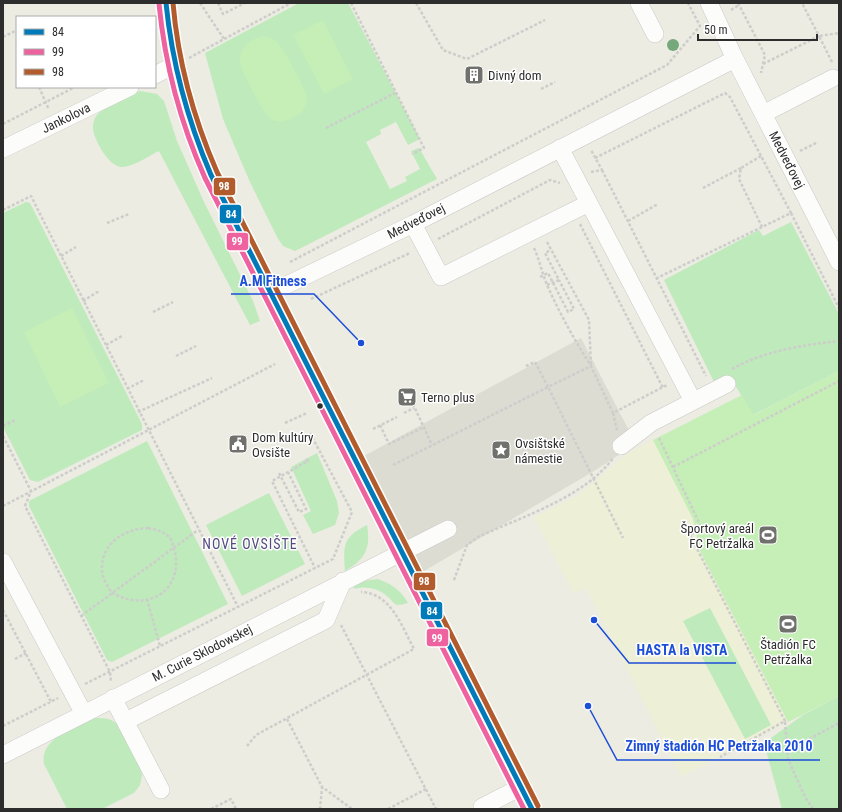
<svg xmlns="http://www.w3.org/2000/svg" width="842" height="812" font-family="'Roboto Condensed',sans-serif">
	<rect width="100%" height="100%" fill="#ecece2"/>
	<path fill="#eeefd7" d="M653,440L693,519L700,551L788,722L681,777L586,588L573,593L534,517L580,494L628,453Z"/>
	<path fill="#beeabc" d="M299,3H348L420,139L408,145L396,122L380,130L381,134L366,142L390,189L407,181L405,177L420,169L411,151L419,148L437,179L295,251L283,246L277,237L250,182L223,119L205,53Z
		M140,91L157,94L164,101L177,141L204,202L253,301L260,321L250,325L159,151C148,156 136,166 122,167C109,167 93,139 93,127C93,122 95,116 99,113C105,106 130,96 140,91Z
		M26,202L30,203L142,424V430L38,482L30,480L3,427V213Z
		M791,222L839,314V371L753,415L729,375L714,382L664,280L759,230L763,236Z
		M147,441L228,604L112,662L107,660L29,506V501Z
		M317,453L337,501L339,513L335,525L313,534L303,515L311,511L291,467Z
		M269,493L305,564L242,596L206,525Z
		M367,525C371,549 365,559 345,571C343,545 343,537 367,525Z
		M378,579C391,584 401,590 408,603C403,604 399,606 395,604C392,602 391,599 388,597C380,589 366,585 355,589L353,586L363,581Z
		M710,608L771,725L745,739L683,621Z
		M839,696V809H782L764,743L803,715Z
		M95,718C105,718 112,718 119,726L140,766L142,775L140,785L134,793L102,809H67L44,764C39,738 77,727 95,718Z"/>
	<path fill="#c5efb7" d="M323,20L353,79L324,94L293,35Z
		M261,36C266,37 271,37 275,40C284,48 301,81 306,93C308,98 307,103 305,107C300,117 281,126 271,119C263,113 240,70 240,60C239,47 251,40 261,36Z
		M72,308L109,383L60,407L24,332Z
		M839,371V696L788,722L700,551L693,519L653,440L742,395L754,415Z"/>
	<path fill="#dcdcd3" d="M581,338L636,444L594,471L419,574L364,456Z"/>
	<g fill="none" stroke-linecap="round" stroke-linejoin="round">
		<path stroke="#c6c6be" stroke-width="17" stroke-dasharray="17 8" stroke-linecap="butt" d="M314,378L335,419"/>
		<g stroke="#cac9c8" stroke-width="18">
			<path id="minor" d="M166,3C169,52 180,101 198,147L314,378
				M639,3L655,34
				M709,3L735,59L839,262
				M155,75L174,65
				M763,114L833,78
				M560,148L693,401
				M3,149L130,87
				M413,224L441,277L589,203
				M270,293L413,224L735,59
				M335,419L532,809
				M621,446L651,423L727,384
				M3,562L84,714
				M113,698L161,790
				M126,721L326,620L343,581
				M3,755L448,529
				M482,807L521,787"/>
		</g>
		<path stroke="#cdcdcb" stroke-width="2.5" stroke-dasharray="3 2" stroke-linecap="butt" d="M200,3L224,39
			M218,3L223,14L245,3
			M351,3L424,148L412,154
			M416,3L443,50L467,59L545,20
			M738,3L765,55L761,73
			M731,10L739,5
			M3,37L17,30
			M189,58L291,3
			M832,62L819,36L839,33
			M763,64L819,36L802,3
			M39,87L49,110
			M541,89L555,82
			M3,124L75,87
			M326,128L397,92
			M800,151L818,142
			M761,156L741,168L739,179L762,227
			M595,158L725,93L730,97L791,213L657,278
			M602,170L706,376
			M591,172L602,170L591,150
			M703,188L741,168
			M3,210L31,196L238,607
			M791,213L839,308
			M628,221L658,204
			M107,223L129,214
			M580,224L663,388
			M438,239L550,180L560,183
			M547,242L589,320L591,366
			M534,248C540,261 542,274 548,287C560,314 575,341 591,366
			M61,256L76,247
			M290,262L667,65L700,26L688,3
			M547,285L559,280L545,253L551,250
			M311,299L410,253
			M83,301L99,291
			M153,312L173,302
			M106,345L122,336
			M176,356L196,346
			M526,366L535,362L548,387L591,366L613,413L667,385
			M732,369C764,351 803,345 839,341
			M127,389L144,380
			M413,404L432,445
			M138,412L212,378
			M404,413L414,408
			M613,413L617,430
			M285,423L307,413
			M380,425L389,444L424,427
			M3,426L15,420
			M373,429L397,417
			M3,436L31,491L25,506L110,672L111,682
			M659,438L702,529L690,535L785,721L720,757
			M306,459L308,461L272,481L315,568
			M393,465L548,387L623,538
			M673,467L839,381
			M3,506L275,364
			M148,528C157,530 164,531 170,538C173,542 173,547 175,552C181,581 162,604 132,600C125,599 118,596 112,593C108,587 102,578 102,570C101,543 124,529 148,528Z
			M454,580L467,545L478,537C521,517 585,497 613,458
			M147,599L160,646
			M3,610L51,702
			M81,616L198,530
			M341,625L436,809
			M15,659L26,653
			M85,684L333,559L352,512L310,433
			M287,719L322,787L352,809
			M785,722L788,759L805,797L813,809
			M3,726L58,698
			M247,746L256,735L414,649C402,627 391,593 361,592
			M787,751L839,723
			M211,809L231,799L236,809
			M320,809L322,788
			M388,809L426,789"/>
		<use href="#minor" stroke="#fcfcfb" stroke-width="17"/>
		<path stroke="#cdcdcb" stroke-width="2.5" stroke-dasharray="3 2" stroke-linecap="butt" d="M540,277L548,273L568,312L574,309L559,280
			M279,473L299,512L306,509L288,472"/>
		<g stroke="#fff" stroke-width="8">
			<path id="bus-1" d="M166,3C172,63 187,119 211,175L532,809"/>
		</g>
		<g stroke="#fff" stroke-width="8">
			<path id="bus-2" d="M159,4C165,65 180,122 205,178L524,809"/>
		</g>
		<g stroke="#fff" stroke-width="8">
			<path id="bus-3" d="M173,3C178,62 193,117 217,172L538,806"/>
		</g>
		<use href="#bus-1" stroke="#007ab8" stroke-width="5"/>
		<use href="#bus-2" stroke="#ee639f" stroke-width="5"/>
		<use href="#bus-3" stroke="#b25c2e" stroke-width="5"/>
	</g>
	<circle fill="#76a87b" cx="673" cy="45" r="6"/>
	<defs>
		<g id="building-square" transform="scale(1)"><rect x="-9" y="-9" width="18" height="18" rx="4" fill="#70706c" stroke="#fff"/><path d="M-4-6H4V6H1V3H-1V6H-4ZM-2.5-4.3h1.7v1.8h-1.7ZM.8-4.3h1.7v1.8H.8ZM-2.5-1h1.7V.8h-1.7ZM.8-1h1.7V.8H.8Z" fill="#fff"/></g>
		<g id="supermarket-square" transform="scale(1)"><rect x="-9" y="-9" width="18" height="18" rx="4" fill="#70706c" stroke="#fff"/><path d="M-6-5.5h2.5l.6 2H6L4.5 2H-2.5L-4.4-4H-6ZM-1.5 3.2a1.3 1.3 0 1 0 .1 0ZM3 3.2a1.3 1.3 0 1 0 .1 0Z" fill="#fff"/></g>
		<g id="civic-square" transform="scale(1)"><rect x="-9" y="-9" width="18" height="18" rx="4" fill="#70706c" stroke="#fff"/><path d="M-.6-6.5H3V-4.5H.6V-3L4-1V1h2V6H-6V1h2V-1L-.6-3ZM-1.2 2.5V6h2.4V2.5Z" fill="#fff"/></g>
		<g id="sight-square" transform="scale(1)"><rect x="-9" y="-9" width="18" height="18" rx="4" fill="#70706c" stroke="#fff"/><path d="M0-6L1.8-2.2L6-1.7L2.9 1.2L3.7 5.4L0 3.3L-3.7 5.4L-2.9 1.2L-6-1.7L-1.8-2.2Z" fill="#fff"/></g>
		<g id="stadium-square" transform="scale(1)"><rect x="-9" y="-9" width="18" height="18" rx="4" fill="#70706c" stroke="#fff"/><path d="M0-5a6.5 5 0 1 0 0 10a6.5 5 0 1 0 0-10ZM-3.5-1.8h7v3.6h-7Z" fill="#fff"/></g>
	</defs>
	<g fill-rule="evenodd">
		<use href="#building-square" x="474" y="75"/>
		<use href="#supermarket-square" x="407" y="397"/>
		<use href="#civic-square" x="238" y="444"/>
		<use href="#sight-square" x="501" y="450"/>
		<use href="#stadium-square" x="768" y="535"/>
		<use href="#stadium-square" x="788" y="624"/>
	</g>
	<circle fill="#2d2d2d" stroke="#fff" stroke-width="1.5" cx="320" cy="406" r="3.5"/>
	<g text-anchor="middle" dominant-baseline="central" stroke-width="3" stroke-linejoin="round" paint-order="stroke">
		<g font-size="13" fill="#2d2d2d" stroke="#fff" text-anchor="start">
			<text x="488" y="75">Divný dom</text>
			<text x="421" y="397">Terno plus</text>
			<text x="252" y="437">Dom kultúry<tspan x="252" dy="15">Ovsište</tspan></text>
			<text x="515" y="443">Ovsištské<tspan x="515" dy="15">námestie</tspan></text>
			<text x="754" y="528" text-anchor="end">Športový areál<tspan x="754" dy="15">FC Petržalka</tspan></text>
			<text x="788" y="644" text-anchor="middle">Štadión FC<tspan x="788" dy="15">Petržalka</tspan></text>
		</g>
		<g font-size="13" fill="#2d2d2d" stroke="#fff">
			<text transform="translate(66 118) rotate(-26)">Jankolova</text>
			<text transform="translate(787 160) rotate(63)">Medveďovej</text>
			<text transform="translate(416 221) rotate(-27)">Medveďovej</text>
			<text transform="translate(202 653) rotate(-27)">M. Curie Sklodowskej</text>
		</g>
		<g font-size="14" letter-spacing="1" fill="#554982" stroke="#fff">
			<text x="250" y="544">NOVÉ OVSIŠTE</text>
		</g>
	</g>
	<path fill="none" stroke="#1d4ed8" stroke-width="1.5" d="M361 343L314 294H231M594 620L629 663H736M588 706L617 760H820"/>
	<g fill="#1d4ed8" stroke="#fff" stroke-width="1.5">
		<circle cx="361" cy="343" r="4"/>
		<circle cx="594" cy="620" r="4"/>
		<circle cx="588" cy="706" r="4"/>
	</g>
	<g font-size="14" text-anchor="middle" font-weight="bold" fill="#1d4ed8" stroke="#fff" stroke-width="3" stroke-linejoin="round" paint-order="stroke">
		<text x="273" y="286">A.M Fitness</text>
		<text x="682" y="655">HASTA la VISTA</text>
		<text x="719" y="751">Zimný štadión HC Petržalka 2010</text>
	</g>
	<g stroke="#fff" stroke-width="1.5">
		<rect x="213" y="177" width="23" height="19" rx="4" fill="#b25c2e"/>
		<rect x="219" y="204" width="23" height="20" rx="4" fill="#007ab8"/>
		<rect x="226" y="232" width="23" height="19" rx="4" fill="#ee639f"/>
		<rect x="413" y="572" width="23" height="19" rx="4" fill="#b25c2e"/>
		<rect x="420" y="601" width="23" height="19" rx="4" fill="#007ab8"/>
		<rect x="426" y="628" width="23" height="19" rx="4" fill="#ee639f"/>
	</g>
	<g font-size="11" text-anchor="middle" font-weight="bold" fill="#fff">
		<text x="224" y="190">98</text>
		<text x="231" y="218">84</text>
		<text x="237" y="245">99</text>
		<text x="424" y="585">98</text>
		<text x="432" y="615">84</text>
		<text x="437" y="642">99</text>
	</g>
	<rect width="842" height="812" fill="none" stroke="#2d2d2d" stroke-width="8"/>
	<rect x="16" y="16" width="140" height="72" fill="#ffffff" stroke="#ababab"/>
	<rect x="24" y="29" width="20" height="6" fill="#007ab8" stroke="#ababab"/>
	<text x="52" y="36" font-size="12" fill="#2d2d2d">84</text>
	<rect x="24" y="49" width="20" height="6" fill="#ee639f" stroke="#ababab"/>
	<text x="52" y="56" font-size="12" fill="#2d2d2d">99</text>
	<rect x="24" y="69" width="20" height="6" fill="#b25c2e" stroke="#ababab"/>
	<text x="52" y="76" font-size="12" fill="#2d2d2d">98</text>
	<path d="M698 34v6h119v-6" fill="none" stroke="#2d2d2d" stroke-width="2"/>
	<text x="704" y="34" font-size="12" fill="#2d2d2d" stroke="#ffffff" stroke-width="3" paint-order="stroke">50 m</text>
</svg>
